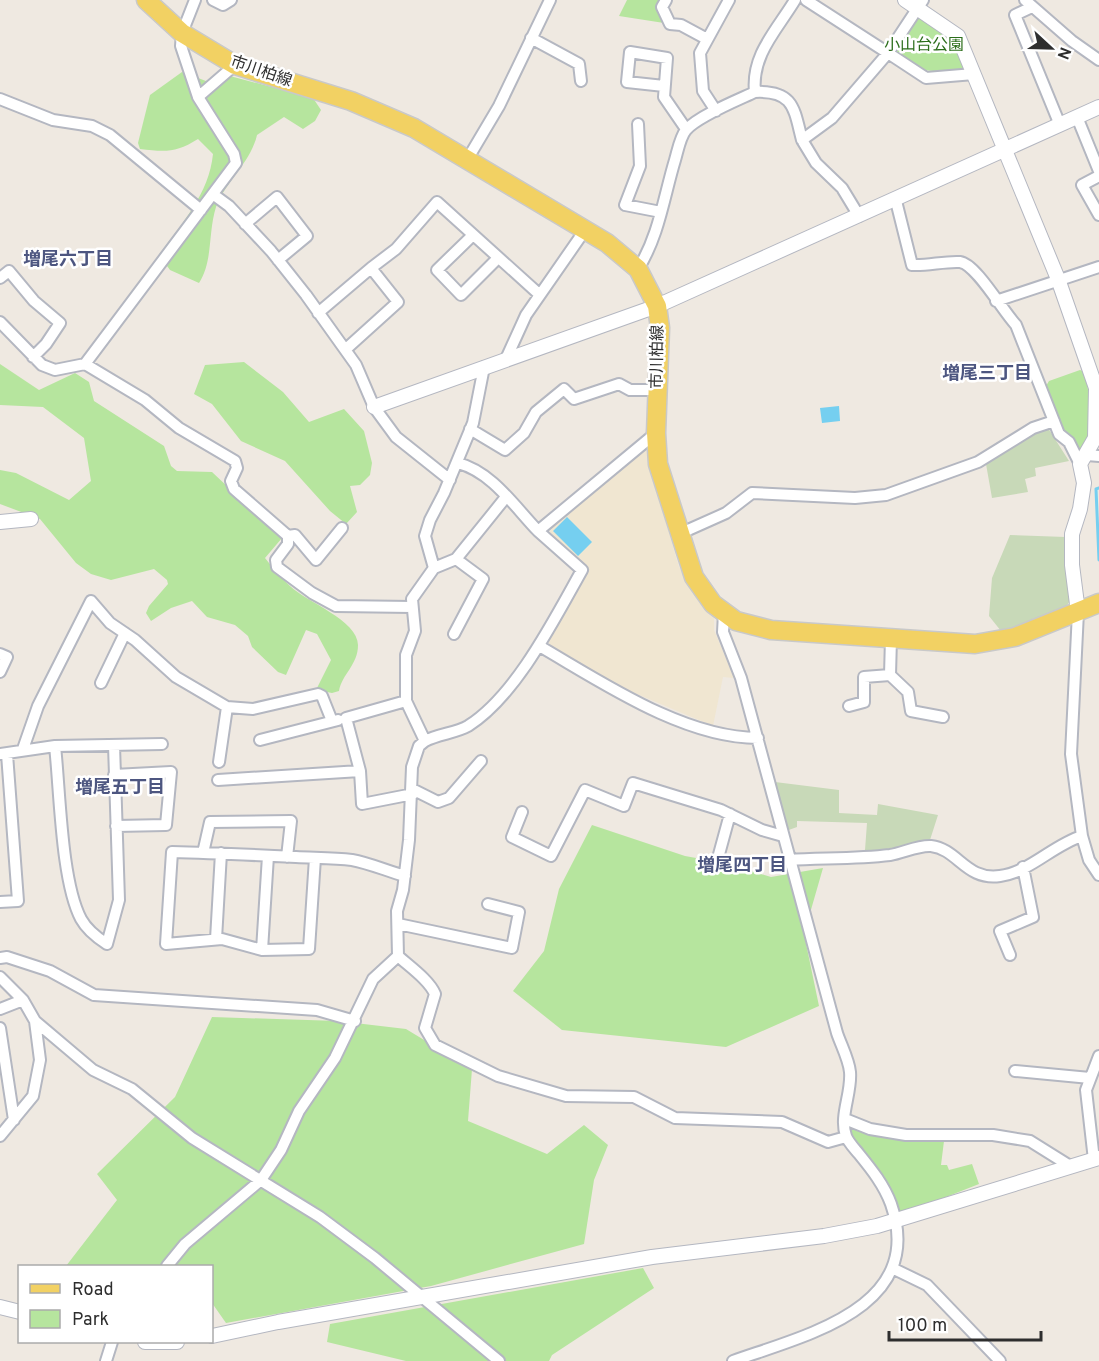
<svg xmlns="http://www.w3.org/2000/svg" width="1099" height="1361" font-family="Overpass,'Noto Sans JP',sans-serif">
	<rect width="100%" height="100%" fill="#efe9e1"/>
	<path fill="#f0e6d1" d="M644,449L648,450L651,472L679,567L698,601L714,617V630L734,678L723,677L713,726L625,689L552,650L547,638L587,569L549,534L551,528Z"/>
	<path fill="#b6e59e" d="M627,0H661L656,8L664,23L619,16Z
		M920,18L951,39L964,66L962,71C939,72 908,74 895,50L915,20Z
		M182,72L206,81L230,76L313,98L321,110L315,121L303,129L284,117L257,135C251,162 226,181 216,207C208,232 213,262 199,283L170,270L159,255C182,223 209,194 213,154L198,139C176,153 165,152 140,149L138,143L150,95Z
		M244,362L283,392L309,422L344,409L364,431L372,463L370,475L360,485L350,486L357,512L346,524L330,511L285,461L241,441L212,404L194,394L205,365Z
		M0,364L39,390L75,373L89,382L94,401L164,446L171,466L177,471L212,472L282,538L265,558C273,568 281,578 290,586C306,602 358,620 358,645C358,665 342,674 339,691L332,693L316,690L331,660L317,634L306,630L286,675L278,672L252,647L248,636L235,625L207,617L192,601L171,608L151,621L146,613L149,606L168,584L167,580L154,569L111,580L91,574L76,563L40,519L0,504V470L16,473L69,500L91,481L84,438L43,407L0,405Z
		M1080,370L1085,372C1090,397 1093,426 1084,450C1062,444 1053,406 1046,386L1049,381Z
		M592,825L685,856L724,863L771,877L823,868L804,934L819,1006L726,1047L562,1030L513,991L544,951L559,889Z
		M212,1017L338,1021L406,1029L472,1069L468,1121L547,1154L584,1125L608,1145L594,1180L584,1244L431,1286L226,1323L212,1303V1266H66L117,1200L97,1174L175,1097Z
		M850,1126L871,1134L944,1141L941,1165H947L949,1170L972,1164L979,1184L898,1216L850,1136Z
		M643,1268L654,1288L552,1355L549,1361H406L327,1342L330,1324Z"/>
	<path fill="#c8d9b8" d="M1048,428L1069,461L1035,468L1036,476L1025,479L1028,492L992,498L986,464L1034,432Z
		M1010,535L1066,537L1071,598L1065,610L1001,631L989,616L992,578Z
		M775,782L839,790V813L877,815L878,804L938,815L930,840L892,850H865L867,823L797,821V827L786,831Z"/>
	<path fill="#75cff0" d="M839,406L840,421L822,423L820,408Z
		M567,517L592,542L578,556L553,531Z"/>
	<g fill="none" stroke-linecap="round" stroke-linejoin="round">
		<path stroke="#75cff0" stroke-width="3" d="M1099,488L1096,489L1099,560"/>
		<g stroke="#b4b7c1" stroke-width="14">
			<path id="minor" d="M195,0L182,33L181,46L198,97
				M213,0L223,5L231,0
				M666,0L662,7L670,24L681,25L707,39
				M806,0L888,53L923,0
				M1025,0L1072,41L1099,60
				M1032,7L1015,15L1060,125
				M531,38L579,64L581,81
				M664,86L627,82L630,52L667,58L664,97L686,129
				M755,92C794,90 794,109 802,140
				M0,99L53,120L92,126L110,135L201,210
				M716,111L703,91L700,53L729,0
				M1077,117L1099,171
				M638,124L640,166L625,205L661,212
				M467,160L499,106L550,0
				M1099,176L1082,185L1099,215
				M214,195L229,206L271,251L306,295L356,365L374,407L396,437L450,480
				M896,201L912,265C928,266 944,261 960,262C976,264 1002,310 1016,325L1059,434L1069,442L1080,464
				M859,216L842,188L816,163L802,140L832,118L888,53L926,78L974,74
				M245,224L277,197L307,236L278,260
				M473,235L437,270L461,295L498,258
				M371,268L396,249L437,202L540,295
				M638,269C659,236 664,196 675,160C678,150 680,137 686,130C698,116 738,100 755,92C751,55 777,30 795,0
				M0,278L9,271L34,301L60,323L46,344L33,357
				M996,301L1099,267
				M318,313L371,268L398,302L346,349
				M0,322L42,365L55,370L85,364L145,400L179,428L235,461L237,468L231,481L234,489L288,536V544L276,560L277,567L312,593L336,606L412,607
				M506,359L526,315L585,230
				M85,364L236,163L234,154L198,97L235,65
				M484,367L473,423L444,493L430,520L425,536L434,568L412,599L415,631L406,655V701L425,741C438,734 456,733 468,726C516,696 555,618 582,570L538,531L656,433
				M470,429L505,450L524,433L536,412L564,389L574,399L619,384L630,390H658
				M1087,455L1099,456
				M458,463C492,472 514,506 538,531
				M679,534L726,513L752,493L855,498L886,495L978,462L1033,428L1054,421
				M288,536L295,535L316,560L342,528
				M434,568L456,559L506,497
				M1078,612L1071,754L1082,836L1089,860L1099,875
				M724,613L723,632L741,678L837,1033C841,1045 849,1060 850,1072C852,1093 839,1116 846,1136C848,1142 855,1149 859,1154C872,1170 884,1185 891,1204C927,1308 806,1335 733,1361
				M454,634L483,579L456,559
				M891,638L890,675L908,692L911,711L943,717
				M541,647C603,683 684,738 758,738
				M0,654L7,657L0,672
				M101,683L125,633
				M406,701L346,718L360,771L362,804L413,794
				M849,706L864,702V677L890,675
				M227,707L253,709L318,694L322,696L332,721
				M260,740L338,720
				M425,741L419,746L412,767L409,840L403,890L397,911L398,956C410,967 429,980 435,994L425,1028L435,1045L498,1076L566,1096L634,1097L675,1118L782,1122L828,1142L846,1137
				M55,746C60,791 61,881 81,919C87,930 96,937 107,944L119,900L114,745
				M23,749L38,706L91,601L110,623L135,640L176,677L227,707L219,762
				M0,754L55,746L162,744
				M114,775L171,772L166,825L116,826
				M218,780L360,771
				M412,789L438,802L449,798L481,761
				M522,812L512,837L551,856L585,790L624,806L633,783L721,810L762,830L783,836
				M203,853L210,822L291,821L287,857
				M315,858L309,949L262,950L222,939L166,944L172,852C214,853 255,855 296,857C314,858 334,858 352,860C369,863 387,871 405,876
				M718,858L730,814
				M789,860C822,858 857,859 890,855C903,853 918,845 931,846C958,849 966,881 1000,876C1030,872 1053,845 1082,836
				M0,902L18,901L7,754
				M398,924L512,948L519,912L488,904
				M216,939L221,853
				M262,950L268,856
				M1010,955L1000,931L1033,917L1023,867
				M0,958L7,957L50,971L94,995L317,1010L355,1021
				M0,977L23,1000L35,1021L93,1070L132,1089L192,1138L320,1217L375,1258L499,1361
				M0,1009L23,1000
				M0,1028L14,1120
				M1015,1071L1090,1078
				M845,1119L870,1129L906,1135H993L1030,1141L1070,1166
				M0,1136L33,1096L40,1060L35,1021
				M1094,1160L1086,1090L1099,1056
				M167,1266L185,1244L261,1180L281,1150L299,1111L335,1058L373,979L398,956
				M894,1269L927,1285L1000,1361
				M106,1361L112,1342"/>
		</g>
		<g stroke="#b4b7c1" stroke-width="16">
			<path id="tertiary" d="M905,0L958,36L1058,279L1096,388L1095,438L1080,464L1084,483L1080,509L1072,534V565L1078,612
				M374,407L657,306L1099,107
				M0,522L31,519
				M0,1307L20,1312
				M212,1336L278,1322L652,1257L824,1236L877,1226L1099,1158
				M145,1342H177"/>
		</g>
		<g stroke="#c9c9c9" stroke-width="21">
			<path id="primary" d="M146,0L182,33L235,65L351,101L414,128L607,243L638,269L657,306L660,328L656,433L658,464L694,577L713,604L736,621L771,630L975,644L1015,637L1099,603"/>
		</g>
		<use href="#minor" stroke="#fff" stroke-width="10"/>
		<use href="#tertiary" stroke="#fff" stroke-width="14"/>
		<use href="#primary" stroke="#f2d163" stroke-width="18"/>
	</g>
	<g text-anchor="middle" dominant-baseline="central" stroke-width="5" stroke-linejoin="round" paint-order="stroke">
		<g font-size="16" fill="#2c6e1b" stroke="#fff">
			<text x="924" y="46">小山台公園</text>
		</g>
		<g font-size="16" fill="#2e2e2e" stroke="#fff">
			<text transform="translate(261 72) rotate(19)">市川柏線</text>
			<text transform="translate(658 357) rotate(-89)">市川柏線</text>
		</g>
		<g font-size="18" font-weight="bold" fill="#4d5680" stroke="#fff">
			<text x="68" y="260">増尾六丁目</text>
			<text x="987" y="374">増尾三丁目</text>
			<text x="120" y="788">増尾五丁目</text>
			<text x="742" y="866">増尾四丁目</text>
		</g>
	</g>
	<rect x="18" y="1265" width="195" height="78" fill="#ffffff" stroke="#ababab" stroke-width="1.5"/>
	<rect x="30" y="1284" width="30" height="9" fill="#f2d163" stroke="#ababab" stroke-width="1.5"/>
	<text x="72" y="1295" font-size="18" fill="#2e2e2e">Road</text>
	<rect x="30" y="1310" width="30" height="18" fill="#b6e59e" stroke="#ababab" stroke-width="1.5"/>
	<text x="72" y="1325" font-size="18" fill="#2e2e2e">Park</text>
	<g transform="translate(1051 48) rotate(112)" stroke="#ffffff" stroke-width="4.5" paint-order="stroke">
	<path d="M0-4.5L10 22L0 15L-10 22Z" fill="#2e2e2e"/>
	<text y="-9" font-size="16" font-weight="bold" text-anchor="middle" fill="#2e2e2e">N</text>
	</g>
	<path d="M889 1331v9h152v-9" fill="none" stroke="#2e2e2e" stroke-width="3"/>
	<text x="898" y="1331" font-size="18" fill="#2e2e2e" stroke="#ffffff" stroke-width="4.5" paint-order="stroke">100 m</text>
</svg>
